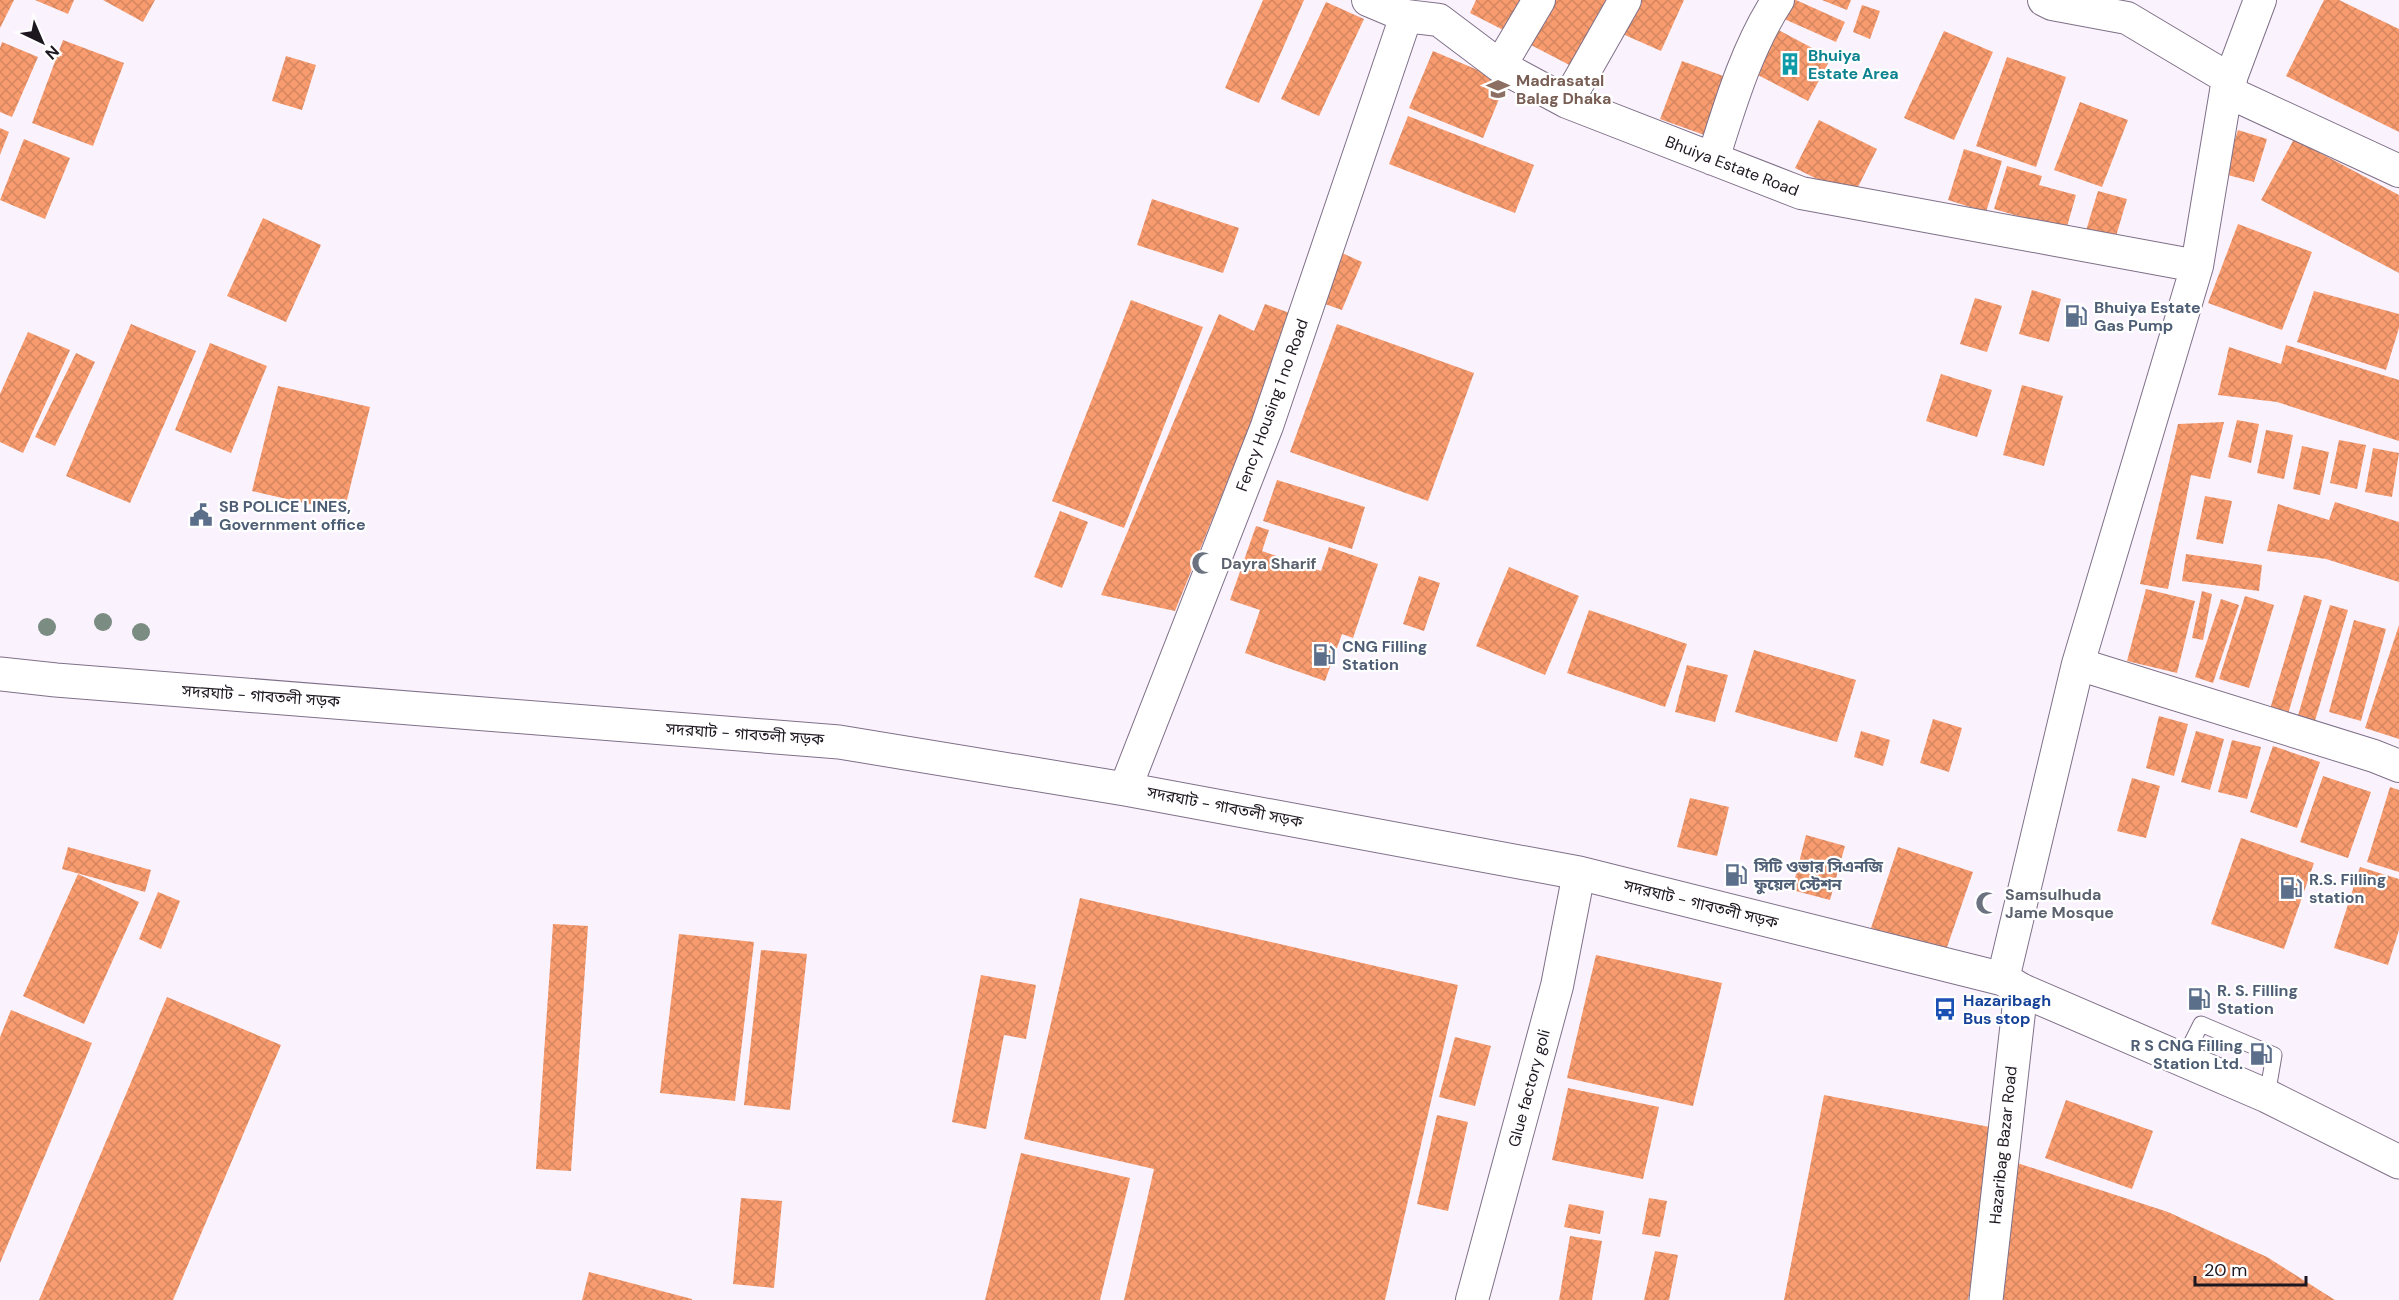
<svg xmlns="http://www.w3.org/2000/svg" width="2399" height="1300" font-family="'DM Sans','Noto Sans Bengali',sans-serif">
	<defs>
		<pattern id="building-cross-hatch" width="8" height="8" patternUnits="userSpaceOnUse" patternTransform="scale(1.5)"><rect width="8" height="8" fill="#f89c6f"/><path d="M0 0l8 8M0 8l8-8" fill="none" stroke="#d48660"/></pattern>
	</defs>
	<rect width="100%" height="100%" fill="#faf3fe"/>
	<path fill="url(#building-cross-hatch)" d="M0,0H14L0,28Z
		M35,0H74L68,14Z
		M103,0H155L143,22Z
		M1263,0H1304L1259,103L1225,88Z
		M1476,0H1531L1513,35L1470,13Z
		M1552,0H1616L1579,70L1529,44Z
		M1632,0H1684L1661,51L1618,32Z
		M1789,0H1796L1845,22L1836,42L1782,18Z
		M1822,0H1851L1847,10Z
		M2324,0H2339L2399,29V132L2286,76Z
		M1326,2L1364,19L1319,116L1281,99Z
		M1862,5L1880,11L1870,39L1853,32Z
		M1773,27L1831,58L1808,101L1750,71Z
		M1944,31L1993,52L1954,140L1904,118Z
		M63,40L124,63L93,146L32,123Z
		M2,42L38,57L12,117L0,112V48Z
		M1433,51L1506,82L1483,138L1409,108Z
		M286,56L316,65L302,110L272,101Z
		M2007,57L2066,77L2036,167L1976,146Z
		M1682,61L1729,78L1707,136L1660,119Z
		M2080,102L2128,120L2102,187L2054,170Z
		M1408,116L1534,165L1515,213L1389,164Z
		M1819,120L1877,149L1853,197L1795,168Z
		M0,128L9,132L0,155Z
		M2238,130L2267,139L2254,182L2224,174Z
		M24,139L70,158L45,219L0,200Z
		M2294,139L2399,195V273L2261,200Z
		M1964,149L2002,161L1986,212L1948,200Z
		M2007,166L2042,176L2039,185L2076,195L2066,230L1994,209Z
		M2098,191L2127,199L2114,243L2085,234Z
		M1152,199L1239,228L1223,273L1137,245Z
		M263,218L321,245L286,322L227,296Z
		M2238,224L2312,252L2282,330L2208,303Z
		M1342,253L1362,262L1342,310L1322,303Z
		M2032,290L2061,299L2049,342L2019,334Z
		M2314,291L2399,314V328L2386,370L2297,342Z
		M1975,298L2002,306L1987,352L1960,344Z
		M1131,300L1203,327L1124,528L1052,501Z
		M1265,304L1295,315L1175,611L1101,595L1219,314L1254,331Z
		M131,324L196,351L130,503L66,476Z
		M1337,324L1474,373L1428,501L1290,452Z
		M28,332L70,350L23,453L0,442V394Z
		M210,343L267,366L231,453L175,430Z
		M2286,345L2399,380V441L2277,402L2218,395L2229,347L2281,364Z
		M76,353L95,362L55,446L35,437Z
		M1941,374L1992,390L1977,437L1926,421Z
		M2022,385L2063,396L2044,466L2003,455Z
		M278,386L370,407L344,512L252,491Z
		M2237,420L2259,424L2251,463L2228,457Z
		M2224,422L2210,479L2191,475L2168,589L2140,584L2178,424Z
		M2266,430L2293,435L2284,479L2257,473Z
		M2339,440L2366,445L2357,489L2330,483Z
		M2302,446L2329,452L2320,495L2293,489Z
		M2373,448L2399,453L2392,497L2365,492Z
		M1277,480L1365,507L1352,549L1263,521Z
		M2205,496L2232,501L2223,544L2196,539Z
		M2335,502L2399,522V582L2326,559L2267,551L2278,504L2329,520Z
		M1060,511L1088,522L1062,588L1034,577Z
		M1256,526L1269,530L1262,551L1321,571L1329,547L1378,564L1353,638L1342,634L1325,681L1245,653L1260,610L1230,600Z
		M2186,554L2262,565L2259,591L2182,581Z
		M1509,567L1579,596L1545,675L1476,646Z
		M1419,576L1440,583L1424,631L1403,624Z
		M2146,589L2195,601L2177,673L2127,661Z
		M2202,591L2212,594L2203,640L2192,638Z
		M2304,595L2322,600L2288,714L2270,709Z
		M2245,596L2274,605L2249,688L2219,679Z
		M2221,599L2239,605L2213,683L2195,677Z
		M2330,605L2348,610L2314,724L2297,719Z
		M1589,610L1687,644L1665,707L1567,673Z
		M2354,620L2386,629L2361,721L2329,712Z
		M2399,625V739L2365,728Z
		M1754,650L1856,680L1837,742L1735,712Z
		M1687,665L1728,675L1715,722L1675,712Z
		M2159,716L2188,724L2174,776L2146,768Z
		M1933,719L1962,728L1949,772L1920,763Z
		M1861,731L1890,740L1883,766L1854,757Z
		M2196,731L2224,739L2210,790L2181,782Z
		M2232,740L2261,747L2247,799L2218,792Z
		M2273,746L2320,762L2297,828L2250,812Z
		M2323,776L2371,792L2348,858L2300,842Z
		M2132,778L2160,786L2146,838L2117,831Z
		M2390,787L2399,790V872L2367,862Z
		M1690,798L1729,807L1717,856L1677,847Z
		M1806,835L1845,846L1830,900L1792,890Z
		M2241,838L2314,863L2284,949L2211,924Z
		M68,847L151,870L145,892L62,869Z
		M1898,847L1973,872L1945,953L1871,928Z
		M2360,867L2399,879V930L2388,965L2334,948Z
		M78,874L139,902L84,1024L23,996Z
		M158,892L180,901L161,949L139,939Z
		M1080,898L1458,985L1385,1300H1124L1154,1169L1024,1139Z
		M553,924L588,926L571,1171L536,1169Z
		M679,934L754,942L735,1101L660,1093Z
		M761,950L807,954L790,1110L744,1105Z
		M1596,955L1722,983L1693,1106L1567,1078Z
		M981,975L1036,985L1026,1039L1004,1035L986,1129L952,1122Z
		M167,997L281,1045L173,1300H39Z
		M11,1010L92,1043L0,1263V1037Z
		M1455,1037L1491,1046L1475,1106L1439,1097Z
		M1568,1088L1659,1107L1643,1179L1552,1160Z
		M1824,1095L2000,1129L1968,1300H1784Z
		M2066,1100L2153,1131L2132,1189L2045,1158Z
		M1437,1115L1468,1122L1448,1211L1417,1204Z
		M1021,1153L1130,1178L1100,1300H985Z
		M2002,1158L2168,1212L2267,1257L2335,1300H1983Z
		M741,1198L782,1201L774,1288L733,1284Z
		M1649,1198L1667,1201L1660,1237L1642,1234Z
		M1569,1204L1604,1211L1600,1234L1564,1227Z
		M1570,1236L1602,1241L1592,1300H1559Z
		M1655,1251L1678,1255L1669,1300H1644Z
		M589,1272L692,1299V1300H582Z"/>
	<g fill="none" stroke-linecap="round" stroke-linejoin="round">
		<g stroke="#7f7088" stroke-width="17">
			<path id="lane" d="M2183,1060L2201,1024L2274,1055L2267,1096"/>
		</g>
		<g stroke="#7f7088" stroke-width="34">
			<path id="street" d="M1368,0L1406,16L1439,20L1500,66L1567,102L1801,193L2197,266
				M2044,0L2052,4L2127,18L2231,80
				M1500,66L1539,0
				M2226,91L2399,171
				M1567,102L1625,0
				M1713,159C1730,105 1747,47 1778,0
				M2078,664L2374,756L2399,766
				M1125,789L1267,426L1406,16
				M2003,979L2078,664L2197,266L2226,91L2260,0
				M1472,1300L1557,986L1579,873"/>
		</g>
		<g stroke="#7f7088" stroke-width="35">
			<path id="secondary" d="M1986,1300L2021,990"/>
		</g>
		<g stroke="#7f7088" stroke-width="35">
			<path id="highway" d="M0,674L56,680L839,742L1125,789L1579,873L2003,979L2021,990L2267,1096L2399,1162"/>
		</g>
		<use href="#lane" stroke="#fff" stroke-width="15"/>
		<use href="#street" stroke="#fff" stroke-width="32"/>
		<use href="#secondary" stroke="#fff" stroke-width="33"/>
		<use href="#highway" stroke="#fff" stroke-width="33"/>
	</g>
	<g fill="#7b8c82">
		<circle cx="103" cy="622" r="9"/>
		<circle cx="47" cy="627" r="9"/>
		<circle cx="141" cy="632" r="9"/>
	</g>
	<defs>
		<g id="building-bare" transform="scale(1.8)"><path d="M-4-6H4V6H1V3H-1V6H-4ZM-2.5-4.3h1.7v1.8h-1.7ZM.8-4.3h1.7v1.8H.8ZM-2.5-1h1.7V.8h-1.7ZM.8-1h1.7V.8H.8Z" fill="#0f9aa8" stroke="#fff" stroke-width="2.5" paint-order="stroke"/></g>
		<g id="school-bare" transform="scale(1.8)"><path d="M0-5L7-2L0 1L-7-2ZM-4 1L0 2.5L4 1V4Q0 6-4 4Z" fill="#8d6e63" stroke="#fff" stroke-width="2.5" paint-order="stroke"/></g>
		<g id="fuel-bare" transform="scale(1.8)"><path d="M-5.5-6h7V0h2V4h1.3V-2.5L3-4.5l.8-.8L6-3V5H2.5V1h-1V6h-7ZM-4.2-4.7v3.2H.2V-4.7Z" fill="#5c6f8a" stroke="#fff" stroke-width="2.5" paint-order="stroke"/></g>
		<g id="civic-bare" transform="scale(1.8)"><path d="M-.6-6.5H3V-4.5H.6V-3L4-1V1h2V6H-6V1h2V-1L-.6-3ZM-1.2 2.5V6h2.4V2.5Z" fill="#5c6f8a" stroke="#fff" stroke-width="2.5" paint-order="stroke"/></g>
		<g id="mosque-bare" transform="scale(1.8)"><path d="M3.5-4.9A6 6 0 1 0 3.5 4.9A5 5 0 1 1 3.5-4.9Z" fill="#6b7280" stroke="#fff" stroke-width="2.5" paint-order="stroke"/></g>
		<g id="bus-bare" transform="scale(1.8)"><path d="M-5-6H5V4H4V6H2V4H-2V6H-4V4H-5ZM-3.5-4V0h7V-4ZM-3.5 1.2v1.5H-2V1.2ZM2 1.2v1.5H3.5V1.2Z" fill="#1a4fb4" stroke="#fff" stroke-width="2.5" paint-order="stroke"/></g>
	</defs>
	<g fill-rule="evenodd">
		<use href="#building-bare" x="1790" y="64"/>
		<use href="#school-bare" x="1498" y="89"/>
		<use href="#fuel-bare" x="2076" y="316"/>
		<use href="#civic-bare" x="201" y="515"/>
		<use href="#mosque-bare" x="1203" y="563"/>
		<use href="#fuel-bare" x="1324" y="655"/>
		<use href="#fuel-bare" x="1736" y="875"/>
		<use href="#fuel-bare" x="2291" y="888"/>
		<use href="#mosque-bare" x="1987" y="903"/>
		<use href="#fuel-bare" x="2199" y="999"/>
		<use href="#bus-bare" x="1945" y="1009"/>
		<use href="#fuel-bare" x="2261" y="1054"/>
	</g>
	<g text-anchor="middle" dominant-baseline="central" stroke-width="4.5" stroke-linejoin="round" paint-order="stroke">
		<g font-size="16" font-weight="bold" fill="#0d838f" stroke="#fff" text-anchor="start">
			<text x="1808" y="55">Bhuiya<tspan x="1808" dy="18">Estate Area</tspan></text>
		</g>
		<g font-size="16" font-weight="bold" fill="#785e54" stroke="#fff" text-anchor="start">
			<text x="1516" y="80">Madrasatal<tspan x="1516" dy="18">Balag Dhaka</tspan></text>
		</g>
		<g font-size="16" fill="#1d1720" stroke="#fff">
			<text transform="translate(1732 166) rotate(21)">Bhuiya Estate Road</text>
			<text transform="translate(1272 405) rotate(-70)">Fency Housing 1 no Road</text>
			<text transform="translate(261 696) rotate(4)">সদরঘাট - গাবতলী সড়ক</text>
			<text transform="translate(745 734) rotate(4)">সদরঘাট - গাবতলী সড়ক</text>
			<text transform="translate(1225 807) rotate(11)">সদরঘাট - গাবতলী সড়ক</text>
			<text transform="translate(1701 904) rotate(14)">সদরঘাট - গাবতলী সড়ক</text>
			<text transform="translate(1529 1088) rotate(-75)">Glue factory goli</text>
			<text transform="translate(2003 1145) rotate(-84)">Hazaribag Bazar Road</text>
		</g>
		<g font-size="16" font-weight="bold" fill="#4e5e75" stroke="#fff" text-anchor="start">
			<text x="2094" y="307">Bhuiya Estate<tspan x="2094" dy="18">Gas Pump</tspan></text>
			<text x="219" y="506">SB POLICE LINES,<tspan x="219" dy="18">Government office</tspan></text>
			<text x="1342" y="646">CNG Filling<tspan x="1342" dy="18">Station</tspan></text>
			<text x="1754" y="866">সিটি ওভার সিএনজি<tspan x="1754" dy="18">ফুয়েল স্টেশন</tspan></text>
			<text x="2309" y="879">R.S. Filling<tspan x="2309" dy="18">station</tspan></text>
			<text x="2217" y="990">R. S. Filling<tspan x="2217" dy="18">Station</tspan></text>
			<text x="2243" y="1045" text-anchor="end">R S CNG Filling<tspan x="2243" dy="18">Station Ltd.</tspan></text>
		</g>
		<g font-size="16" font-weight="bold" fill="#5b616d" stroke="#fff" text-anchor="start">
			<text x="1221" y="563">Dayra Sharif</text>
			<text x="2005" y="894">Samsulhuda<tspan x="2005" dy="18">Jame Mosque</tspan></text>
		</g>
		<g font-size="16" font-weight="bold" fill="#164399" stroke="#fff" text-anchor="start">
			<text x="1963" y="1000">Hazaribagh<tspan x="1963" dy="18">Bus stop</tspan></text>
		</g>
	</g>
	<g transform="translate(42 42) rotate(136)" stroke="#ffffff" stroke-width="4.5" paint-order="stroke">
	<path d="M0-4.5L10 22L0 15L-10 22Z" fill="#1d1720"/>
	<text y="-9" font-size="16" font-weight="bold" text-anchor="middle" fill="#1d1720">N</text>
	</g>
	<path d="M2195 1276v9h111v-9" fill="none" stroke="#1d1720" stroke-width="3"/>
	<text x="2204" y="1276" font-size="18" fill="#1d1720" stroke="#ffffff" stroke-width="4.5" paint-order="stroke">20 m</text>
</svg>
